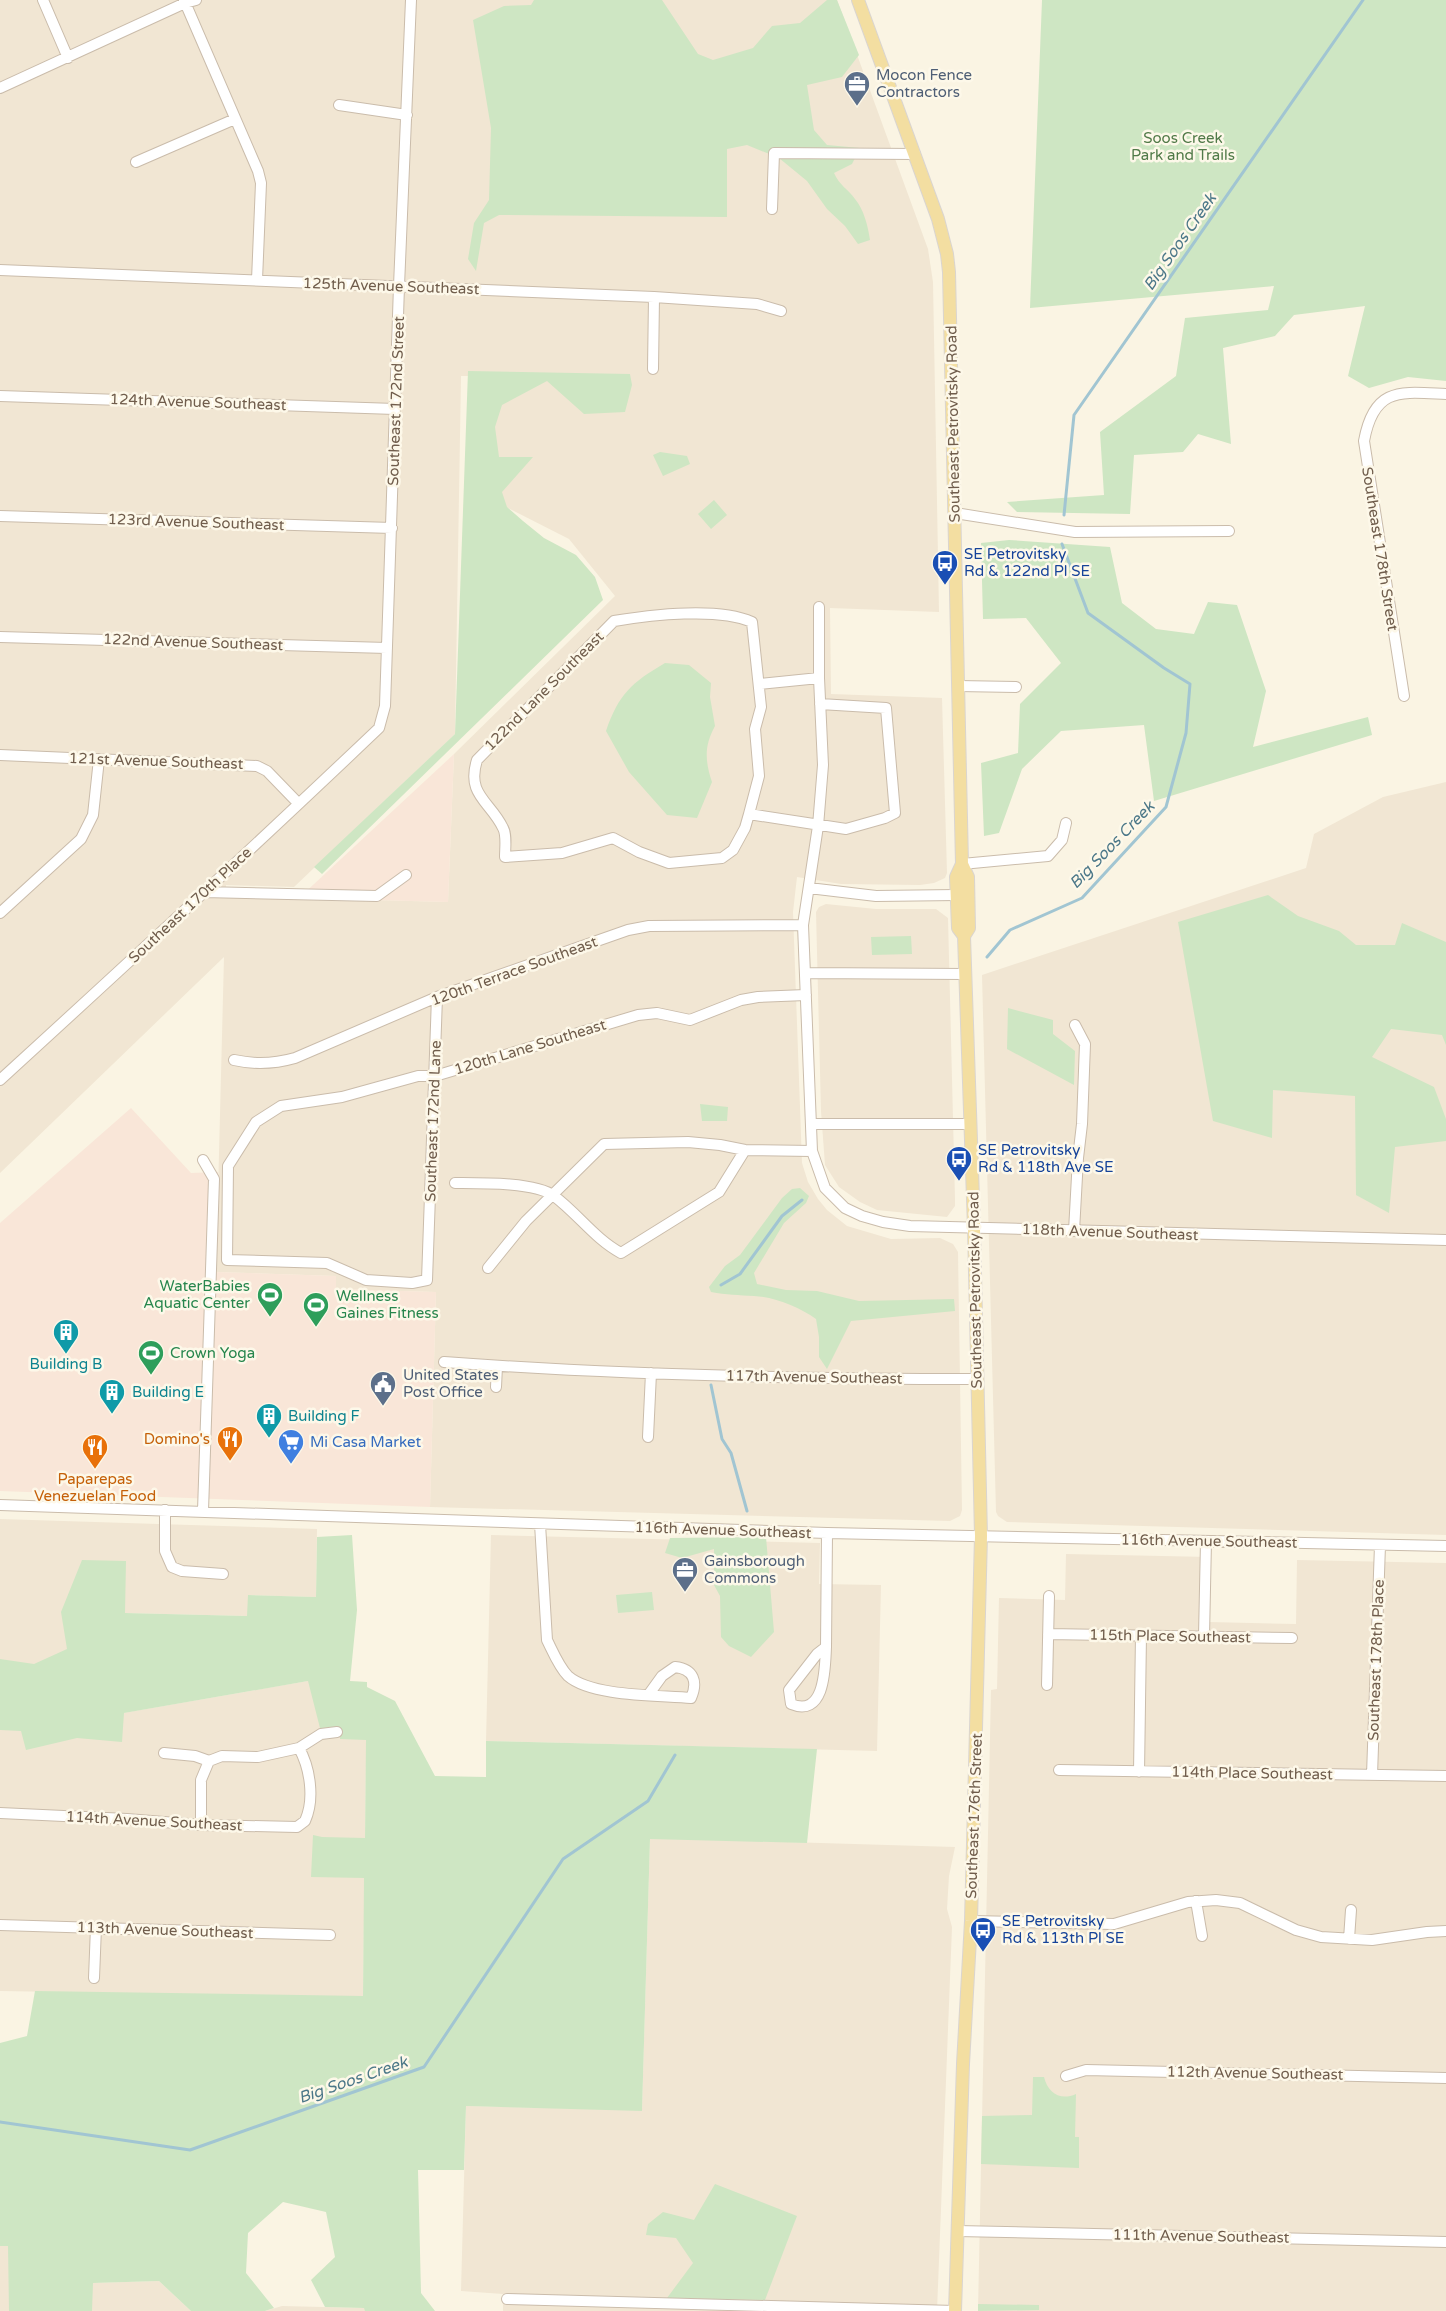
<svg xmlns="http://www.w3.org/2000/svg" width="1446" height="2311" font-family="'Varela Round',sans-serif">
	<rect width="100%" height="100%" fill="#faf4e3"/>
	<path fill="#f1e6d3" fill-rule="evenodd" d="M0,0H837L928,249L933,282L939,612L830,608L831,694L942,698L947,873L945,878L934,883L920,885L841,884L797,877L793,912L802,1163L808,1182L818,1199L827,1210L847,1226L891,1239L940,1238L953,1244L958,1252L962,1510L960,1516L950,1521L430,1507L436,1292L336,1289V1276L216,1272L224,957L0,1173ZM461,376H490L488,498L569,539L615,596L454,754L448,902L226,896V885L294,887L455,734Z
		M1446,782V1535L1007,1522L998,1516L996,1512L982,975L1306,868L1314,834L1383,797Z
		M826,904L876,909H936L948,918L955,1199V1206L947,1217L877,1210L860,1202L839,1187L825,1165L821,1111L816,912L819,907Z
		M0,1519L317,1529L316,1597L249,1595L248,1616L125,1613L121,1742L123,1713L308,1681L367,1682L363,1997L0,1991Z
		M491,1535L820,1543L819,1584L881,1585L877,1751L486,1741Z
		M1066,1554L1210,1557L1209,1622L1296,1624L1297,1560L1446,1563V2311H978L991,1690L997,1689L999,1598L1065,1600Z
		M650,1838L955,1847L949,1876L947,1909L952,1927L937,2311H503V2294L461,2291L466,2106L642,2110Z
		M0,2246H8L92,2283L159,2281L191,2311H0Z
		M282,2306L365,2308V2311H265Z"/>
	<path fill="#f9e6d8" d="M454,754L448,902L299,898Z
		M131,1108L191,1173L218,1172L216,1272L336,1276V1289L436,1292L430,1507L0,1491V1223Z"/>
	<path fill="#cee6c3" d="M534,0H662L698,54L713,60L753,48L772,26L800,23L827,0H837L859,55L842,77L807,85L814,130L827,145L860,148L852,164L834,173C840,186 848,189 855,199C864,210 868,226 870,240L858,244L845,226L827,209L807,181L779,158L747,145L727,149V217L499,215L484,223L476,271L468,259L474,223L489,200L491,128L473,20L504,6L531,5Z
		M1042,0H1446V381L1408,377L1369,388L1348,376L1365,306L1294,315L1275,336L1223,348L1231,444L1198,434L1183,452L1134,455L1130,514L1017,512L1007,502L1104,495L1100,432L1176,376L1185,318L1268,310L1274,286L1030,308Z
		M468,371L630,374L632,385L625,412L584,414L547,381L502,405L495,427L499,457H533L502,492L507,507L523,521L544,538L576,555L595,577L603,600L322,874L314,867L455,734Z
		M660,452L687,456L690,464L663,476L653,455Z
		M714,500L727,515L711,529L698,514Z
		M1009,540L1110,547L1122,603L1156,629L1194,634L1208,602L1237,605L1266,691L1253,747L1368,717L1372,735L1154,801L1144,725L1061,731L1022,769L999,833L984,836L981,763L1018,753L1020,704L1061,663L1026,618L983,619L981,543Z
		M665,663L689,665L711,683L710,697L715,726C704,746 705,761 712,782L697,818L667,815L629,772L606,731C619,694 631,683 665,663Z
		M1268,895L1298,916L1339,931L1356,945H1395L1402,923L1446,942V1045L1442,1035L1391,1029L1372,1057L1434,1087L1446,1119V1141L1395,1147L1389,1213L1356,1195L1355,1096L1273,1090L1272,1138L1213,1121L1178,922Z
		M911,936L912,954L872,955L871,937Z
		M1008,1008L1053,1020V1034L1075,1051L1074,1085L1007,1049Z
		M700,1104L728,1107L727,1121H702Z
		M800,1188L809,1196L806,1203L784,1223L754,1273L757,1284L786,1290L817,1291L859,1301L954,1299L955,1311L851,1321L827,1369L819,1357V1337L816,1319C799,1307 775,1297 754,1296C739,1295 726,1295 711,1292L709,1287L725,1266L740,1255L782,1198L792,1189Z
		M352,1535L357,1610L350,1681L367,1682V1687L395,1701L435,1776L486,1777V1741L817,1749L807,1843L650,1839L642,2111L466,2106L464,2170H418L421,2293L435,2311H365L364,2308L325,2307L311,2280L335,2257L326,2212L283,2202L248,2233L246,2273L274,2308L265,2311H191L159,2281L93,2283L92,2311H9L8,2246H0V2043L27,2036L35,1991L363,1996L364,1878L311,1877L313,1835L322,1837L365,1838L366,1740L340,1739V1727L320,1728L308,1681L124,1713L122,1742L77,1738L26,1750L21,1731L0,1730V1659L34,1664L67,1649L61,1612L82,1560L126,1561L125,1613L247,1616L248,1595L316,1597L317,1537Z
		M766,1537L774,1632L751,1657L729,1646L721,1637L720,1596L714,1585V1549L682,1558L665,1553L670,1538Z
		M652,1592L654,1610L618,1613L616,1595Z
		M1033,2077H1044C1048,2093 1060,2101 1076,2094L1075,2137H1079V2168L981,2164L982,2116L1032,2115Z
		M715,2184L797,2216L765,2300L667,2298L693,2263L676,2238L646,2235L648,2224L663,2212L694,2220Z
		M978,2304L1039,2305V2310L978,2311Z"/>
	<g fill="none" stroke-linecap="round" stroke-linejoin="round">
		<path stroke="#a1c5d2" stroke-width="3" d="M1064,515L1074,415L1363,0
			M987,957L1010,930L1082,898L1166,807L1186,733L1190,684L1164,668L1088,613L1062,544
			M721,1285L740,1274L782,1216L802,1200
			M711,1385L722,1439L731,1453L747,1511
			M0,2122L190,2150L424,2067L563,1859L648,1801L675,1755"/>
		<g stroke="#cabcab" stroke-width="12">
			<path id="minor" d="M43,0L68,58
				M184,0L258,171L261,183L257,280
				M0,88L185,3L196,0
				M339,105L407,115
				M136,162L235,119
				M772,209L774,153L915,154
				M0,270L654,297L757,304L781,311
				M653,369L654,297
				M0,396L395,409
				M955,513L1075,532L1229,531
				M0,516L392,528
				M819,607V678L823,765L818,826L803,925L812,1151L825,1188L845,1208L862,1216L883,1222L910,1226L1446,1240
				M0,637L387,648
				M759,684L819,678
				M958,686L1016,687
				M1404,696L1364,441C1374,386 1401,392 1446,394
				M0,755L257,766L267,771L298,803
				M749,814L759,776L755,729L761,707L752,622C718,607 651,615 614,621L477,760C466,795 490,801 503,828C507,835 505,848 505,857L562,853L613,838L639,852L669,863L722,858L733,850L745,828L749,814L846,829L885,818L895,813L886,708L820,704
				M962,864L1048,856L1062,840L1066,823
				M809,888L876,896L957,895
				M204,892L377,896L406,875
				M0,913L81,839L93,815L99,759
				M805,973L965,974
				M437,997L427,1280L412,1283L366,1280L327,1263L227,1260L228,1166L256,1122L281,1106L342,1097L418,1076H435L638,1015L657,1013L690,1020L741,1000L758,997L806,995
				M234,1060C256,1065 274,1064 295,1058L437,997L628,930L649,926L803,925
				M0,1080C127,964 254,847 379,728L385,706L399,286L411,0
				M811,1124H970
				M455,1183C478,1183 536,1182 554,1196C578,1214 595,1239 621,1253L719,1192L745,1150
				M1074,1231L1078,1158L1082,1124L1085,1044L1075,1025
				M488,1268L526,1221L604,1144L688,1142L720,1145L745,1150L812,1151
				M444,1362C621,1375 800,1379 977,1379
				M496,1387L497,1366
				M648,1437L651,1373
				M0,1505L827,1533L1446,1546
				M165,1510V1551L172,1567L182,1571L223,1574
				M203,1511L214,1179L203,1160
				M540,1524L547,1640C553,1652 559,1667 568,1676C592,1697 660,1695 691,1698C698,1682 694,1669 675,1667L662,1676L649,1694
				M1048,1634L1292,1638
				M1204,1636L1206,1541
				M826,1647C825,1669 825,1718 791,1704L789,1690L817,1654L826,1647L827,1533
				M1047,1685L1049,1596
				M164,1753L195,1756L209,1761L222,1756L258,1757L299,1748L321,1734L337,1732
				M1059,1770L1446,1776
				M1139,1772L1141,1635
				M1372,1775L1380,1545
				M0,1813L127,1819L201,1825L297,1827L305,1821C315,1799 310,1768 299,1748
				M201,1825V1780L209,1761
				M1196,1901L1202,1936
				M971,1921L1114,1924L1188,1902L1216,1900L1240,1903L1296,1930L1321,1937L1372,1940L1427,1932L1446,1931
				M0,1925L330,1935
				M1349,1939L1351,1910
				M94,1978L96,1927
				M1066,2076L1086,2070L1446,2078
				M957,2231L1446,2242
				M507,2299L955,2311"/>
		</g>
		<g stroke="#dad5d0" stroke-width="14">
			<path id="major" d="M858,0L938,219L947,254L949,272L962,864L956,877L958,928L964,936L974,1228L981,1536L971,1921L963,2064L955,2311
				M962,864L968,877L969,928L964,936"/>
		</g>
		<use href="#minor" stroke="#fff" stroke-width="10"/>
		<use href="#major" stroke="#f3dea1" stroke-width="12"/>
	</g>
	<defs>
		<g id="office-pin" transform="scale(1.35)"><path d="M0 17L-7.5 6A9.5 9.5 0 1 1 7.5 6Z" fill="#5c6f8a" stroke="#fdf8e9"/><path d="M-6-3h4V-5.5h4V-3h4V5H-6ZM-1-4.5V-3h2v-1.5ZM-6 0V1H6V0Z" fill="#fff"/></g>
		<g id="bus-pin" transform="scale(1.35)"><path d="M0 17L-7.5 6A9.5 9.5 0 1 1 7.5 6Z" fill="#1a4fb4" stroke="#fdf8e9"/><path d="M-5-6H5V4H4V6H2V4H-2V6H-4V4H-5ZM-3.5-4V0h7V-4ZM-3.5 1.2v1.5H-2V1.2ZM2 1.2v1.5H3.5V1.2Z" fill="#fff"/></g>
		<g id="stadium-pin" transform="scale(1.35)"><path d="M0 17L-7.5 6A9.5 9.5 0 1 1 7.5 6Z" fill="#2e9e5b" stroke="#fdf8e9"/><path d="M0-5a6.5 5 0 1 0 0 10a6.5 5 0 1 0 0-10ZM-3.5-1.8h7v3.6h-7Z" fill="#fff"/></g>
		<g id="building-pin" transform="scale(1.35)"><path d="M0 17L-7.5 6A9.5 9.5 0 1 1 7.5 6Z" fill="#0f9aa8" stroke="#fdf8e9"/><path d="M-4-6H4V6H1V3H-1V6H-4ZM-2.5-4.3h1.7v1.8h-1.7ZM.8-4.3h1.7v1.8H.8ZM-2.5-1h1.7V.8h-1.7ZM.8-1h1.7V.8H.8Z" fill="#fff"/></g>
		<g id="civic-pin" transform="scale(1.35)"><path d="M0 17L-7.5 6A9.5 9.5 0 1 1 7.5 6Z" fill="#5c6f8a" stroke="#fdf8e9"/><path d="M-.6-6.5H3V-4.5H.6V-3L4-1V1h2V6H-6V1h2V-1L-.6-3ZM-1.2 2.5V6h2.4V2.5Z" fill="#fff"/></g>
		<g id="restaurant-pin" transform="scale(1.35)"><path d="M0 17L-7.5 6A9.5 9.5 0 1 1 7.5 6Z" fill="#e8710a" stroke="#fdf8e9"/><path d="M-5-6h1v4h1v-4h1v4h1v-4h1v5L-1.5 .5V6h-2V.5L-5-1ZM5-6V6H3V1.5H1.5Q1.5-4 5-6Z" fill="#fff"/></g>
		<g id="supermarket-pin" transform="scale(1.35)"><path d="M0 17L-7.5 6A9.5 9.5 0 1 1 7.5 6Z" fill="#3f7fe0" stroke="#fdf8e9"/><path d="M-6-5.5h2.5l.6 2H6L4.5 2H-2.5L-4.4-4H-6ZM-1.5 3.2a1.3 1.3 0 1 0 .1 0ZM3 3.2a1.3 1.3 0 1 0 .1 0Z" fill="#fff"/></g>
	</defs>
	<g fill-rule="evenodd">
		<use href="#office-pin" x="857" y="84"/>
		<use href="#bus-pin" x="945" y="563"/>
		<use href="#bus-pin" x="959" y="1159"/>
		<use href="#stadium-pin" x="270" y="1295"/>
		<use href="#stadium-pin" x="316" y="1305"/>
		<use href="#building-pin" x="66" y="1332"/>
		<use href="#stadium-pin" x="151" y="1353"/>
		<use href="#civic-pin" x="383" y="1384"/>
		<use href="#building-pin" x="112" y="1392"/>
		<use href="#building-pin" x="269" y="1416"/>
		<use href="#restaurant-pin" x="230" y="1439"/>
		<use href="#supermarket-pin" x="291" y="1442"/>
		<use href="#restaurant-pin" x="95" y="1447"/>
		<use href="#office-pin" x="685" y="1570"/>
		<use href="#bus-pin" x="983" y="1930"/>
	</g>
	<g text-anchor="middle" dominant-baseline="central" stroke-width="5" stroke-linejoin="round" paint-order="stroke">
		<g font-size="15" fill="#4e5e75" stroke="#fdf8e9" text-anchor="start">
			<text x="876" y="75">Mocon Fence<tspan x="876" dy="17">Contractors</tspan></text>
			<text x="403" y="1375">United States<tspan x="403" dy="17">Post Office</tspan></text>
			<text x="704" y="1561">Gainsborough<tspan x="704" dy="17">Commons</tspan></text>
		</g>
		<g font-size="15" fill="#517a48" stroke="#fdf8e9">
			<text x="1183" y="138">Soos Creek<tspan x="1183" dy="17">Park and Trails</tspan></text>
		</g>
		<g font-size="15" fill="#705d4c" stroke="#fdf8e9">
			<text transform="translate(391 286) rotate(2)">125th Avenue Southeast</text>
			<text transform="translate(396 401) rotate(-88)">Southeast 172nd Street</text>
			<text transform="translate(198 402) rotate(2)">124th Avenue Southeast</text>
			<text transform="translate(953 424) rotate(-91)">Southeast Petrovitsky Road</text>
			<text transform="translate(196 522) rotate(2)">123rd Avenue Southeast</text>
			<text transform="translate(1380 549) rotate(81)">Southeast 178th Street</text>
			<text transform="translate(193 642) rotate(2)">122nd Avenue Southeast</text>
			<text transform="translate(544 691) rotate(-45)">122nd Lane Southeast</text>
			<text transform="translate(156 761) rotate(2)">121st Avenue Southeast</text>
			<text transform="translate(190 905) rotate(-43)">Southeast 170th Place</text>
			<text transform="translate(514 971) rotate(-20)">120th Terrace Southeast</text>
			<text transform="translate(530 1047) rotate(-17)">120th Lane Southeast</text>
			<text transform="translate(433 1121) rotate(-88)">Southeast 172nd Lane</text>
			<text transform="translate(1110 1232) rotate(2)">118th Avenue Southeast</text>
			<text transform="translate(975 1290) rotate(-91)">Southeast Petrovitsky Road</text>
			<text transform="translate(814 1377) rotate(1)">117th Avenue Southeast</text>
			<text transform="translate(723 1530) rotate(2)">116th Avenue Southeast</text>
			<text transform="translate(1209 1541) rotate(1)">116th Avenue Southeast</text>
			<text transform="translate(1170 1636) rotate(1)">115th Place Southeast</text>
			<text transform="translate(1376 1660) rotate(-88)">Southeast 178th Place</text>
			<text transform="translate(1252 1773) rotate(1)">114th Place Southeast</text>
			<text transform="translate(974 1816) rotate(-88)">Southeast 176th Street</text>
			<text transform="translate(154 1821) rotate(3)">114th Avenue Southeast</text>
			<text transform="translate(165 1930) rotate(2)">113th Avenue Southeast</text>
			<text transform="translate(1255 2073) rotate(1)">112th Avenue Southeast</text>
			<text transform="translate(1201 2236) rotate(1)">111th Avenue Southeast</text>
		</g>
		<g font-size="15" fill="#164399" stroke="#fdf8e9" text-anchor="start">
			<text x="964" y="554">SE Petrovitsky<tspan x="964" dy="17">Rd &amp; 122nd Pl SE</tspan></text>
			<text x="978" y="1150">SE Petrovitsky<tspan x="978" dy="17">Rd &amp; 118th Ave SE</tspan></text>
			<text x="1002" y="1921">SE Petrovitsky<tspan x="1002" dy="17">Rd &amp; 113th Pl SE</tspan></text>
		</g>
		<g font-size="15" fill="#27864d" stroke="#fdf8e9" text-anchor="start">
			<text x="250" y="1286" text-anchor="end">WaterBabies<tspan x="250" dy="17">Aquatic Center</tspan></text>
			<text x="336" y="1296">Wellness<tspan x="336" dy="17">Gaines Fitness</tspan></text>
			<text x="170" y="1353">Crown Yoga</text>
		</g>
		<g font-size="15" fill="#0d838f" stroke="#fdf8e9" text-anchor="start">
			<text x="66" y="1364" text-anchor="middle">Building B</text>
			<text x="132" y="1392">Building E</text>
			<text x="288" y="1416">Building F</text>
		</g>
		<g font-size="15" fill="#c56008" stroke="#fdf8e9" text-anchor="end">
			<text x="210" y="1439">Domino's</text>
			<text x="95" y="1479" text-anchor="middle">Paparepas<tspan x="95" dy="17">Venezuelan Food</tspan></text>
		</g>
		<g font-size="15" fill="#366cbe" stroke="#fdf8e9" text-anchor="start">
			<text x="310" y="1442">Mi Casa Market</text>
		</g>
		<g font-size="16" font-style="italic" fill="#4b7788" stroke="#fdf8e9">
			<text transform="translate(1180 242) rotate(-55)">Big Soos Creek</text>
			<text transform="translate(1112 845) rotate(-46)">Big Soos Creek</text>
			<text transform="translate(353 2080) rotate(-19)">Big Soos Creek</text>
		</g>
	</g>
</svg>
